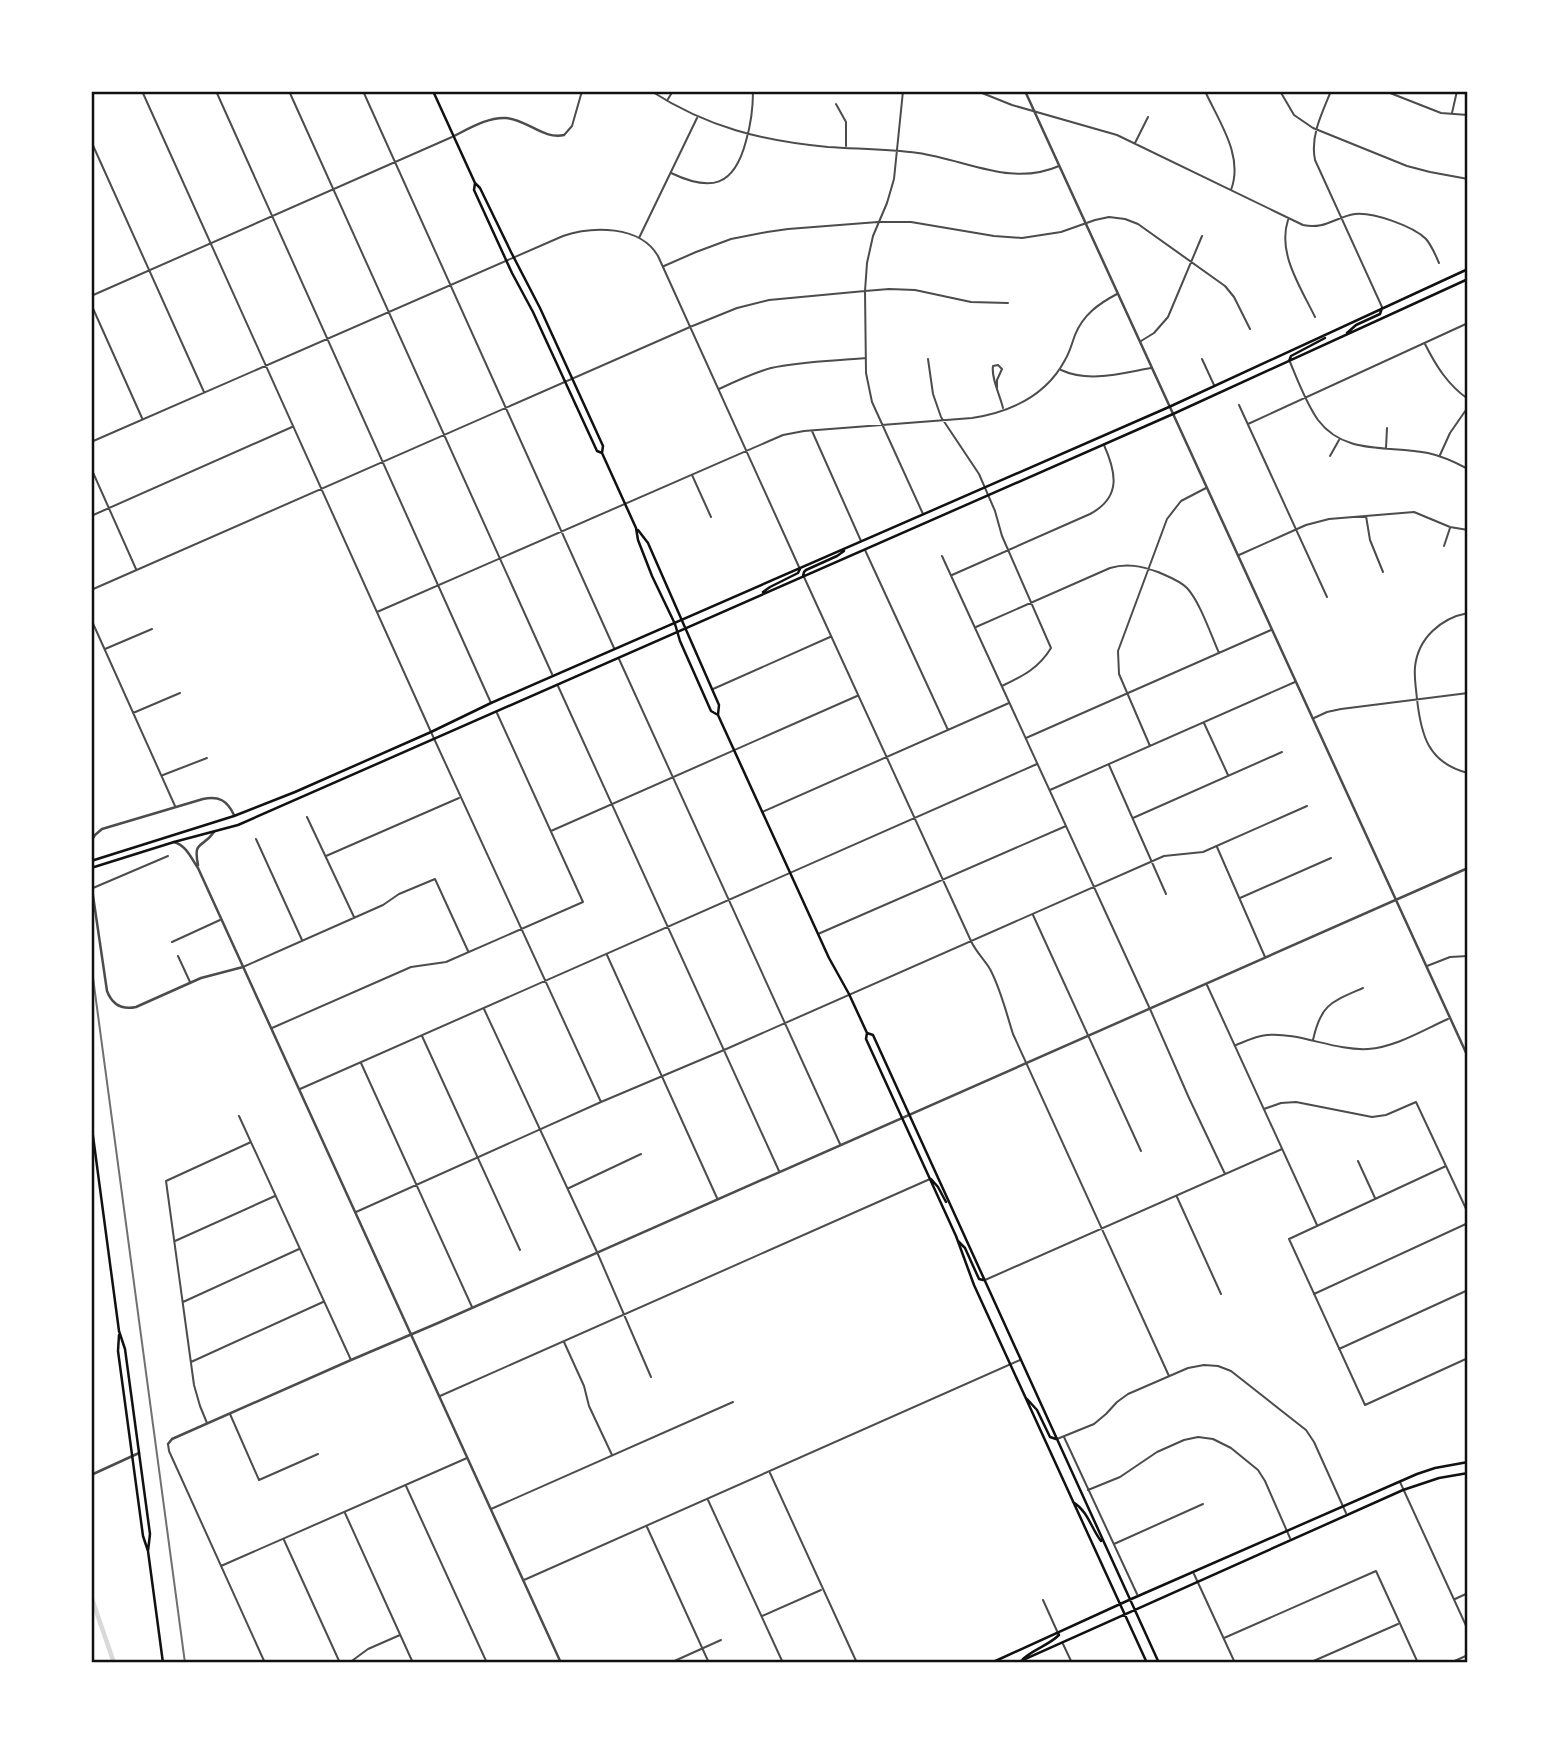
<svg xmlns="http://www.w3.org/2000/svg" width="1559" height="1754" font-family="'Fira Sans',sans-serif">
	<rect width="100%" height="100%" fill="#fff"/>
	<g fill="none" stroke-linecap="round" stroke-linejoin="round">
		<path stroke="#d9d9d9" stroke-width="4.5" d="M91,1596L114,1663"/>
		<path stroke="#4c4c4c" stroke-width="2" d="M142,91L431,732L601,1102
			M216,91L491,703
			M289,91L552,674
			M363,91L614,648
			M651,91C707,127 762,141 828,147C858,149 888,149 918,153C967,160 1011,187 1059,166
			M903,91L894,179L887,203L873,236L867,263L865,291L866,373L872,402L923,514
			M977,91L1012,105L1117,135L1303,225C1325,230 1335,217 1355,214C1373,212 1413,226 1426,239C1432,246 1435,254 1439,263
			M1205,91C1219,122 1244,156 1231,190
			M1280,91L1294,115L1313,128L1407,166L1430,172L1468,179
			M1331,91C1322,113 1310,136 1315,160L1382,307
			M1385,91L1441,113L1468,115
			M668,99L673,91
			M836,104L846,122V146
			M1452,113L1457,91
			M565,134L572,126L582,91
			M91,141L204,392
			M1135,143L1148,117
			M671,173C711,192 734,187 746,141C751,124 753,109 753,91
			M1288,220C1277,253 1301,288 1315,317
			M639,238L697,118
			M664,266L696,252L731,239L767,232L788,229L878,222H911L994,236L1022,238L1061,232L1095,220L1109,217L1125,219L1138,224L1225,286L1234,297L1250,329
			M91,296L452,137
			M91,304L142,418
			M1141,341L1154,333L1168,317L1202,236
			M1425,344C1436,366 1448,385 1468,399
			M928,359L933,394L941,417L979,474L995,511L1002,536L1051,648C1039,668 1023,676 1002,686
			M1202,359L1214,385
			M1290,362C1298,381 1306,403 1318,420C1345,456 1389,445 1428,453C1442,456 1455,462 1468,469
			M1061,370C1089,383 1122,373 1151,368
			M997,388V380L1002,369L998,365L993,366C991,378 1000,395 1003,408
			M719,389C736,381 753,373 771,368C802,361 835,361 866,358
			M1239,405L1327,597
			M1248,424L1468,323
			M812,431L861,541
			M91,442L563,236C592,226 640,225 658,256L799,567
			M1386,448L1387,428
			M1440,455L1450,433L1468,407
			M1330,456L1339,440
			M91,468L136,569
			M692,475L711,517
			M91,516L292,427
			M1366,516L1370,540L1383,572
			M1444,546L1450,528
			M865,550L948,730
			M1239,555L1306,525L1329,519L1414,512L1450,527L1468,530
			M942,556L1150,1009L1189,1098L1225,1174
			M952,575L1090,514C1122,497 1116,472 1104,445
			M804,577L971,941C976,952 984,959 990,969C1001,990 1006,1012 1013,1034L1169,1376
			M91,590L690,327L737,308L769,300L865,291L889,289L915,290L971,302L1008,303
			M377,612L783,435L804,431L972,418C1010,412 1046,396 1065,360C1070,352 1072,343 1075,335C1083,315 1098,304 1117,294
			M1468,613C1441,618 1418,638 1415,667C1414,677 1416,688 1417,699C1421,735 1428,763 1468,773
			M91,619L175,806
			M976,627L1110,568C1127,563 1141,566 1158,572C1169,577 1179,580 1187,588C1200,602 1211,635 1219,653
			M105,649L152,629
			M619,659L840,1144
			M558,686L779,1171
			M713,689L830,637
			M133,713L180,693
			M1314,718L1327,712L1341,709L1468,693
			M1204,723L1228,775
			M1026,738L1271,630
			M1150,746L1119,674L1118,651L1167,519L1181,501L1206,488
			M1109,765L1166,894
			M163,775L207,758
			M1050,790L1295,682
			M762,812L1009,703
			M307,817L354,917
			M1133,818L1282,752
			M551,831L857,696
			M256,839L302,940
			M1217,847L1265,957
			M326,856L459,798
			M93,888L168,856
			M1240,898L1331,858
			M1033,915L1141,1151
			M818,934L1066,826
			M172,942L220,920
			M607,955L717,1198
			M178,956L190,982
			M1427,966L1450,957L1468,956
			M243,967L383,905L399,894L435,879L468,951
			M1207,985L1317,1225
			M484,1009L597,1252L651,1377
			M272,1028L411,967L446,962L583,902L497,713
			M422,1036L520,1250
			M1313,1040C1321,1004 1331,1002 1363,988
			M1236,1045C1246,1041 1256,1036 1267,1035C1299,1032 1335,1051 1368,1049C1396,1047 1423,1030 1448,1019
			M361,1063L472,1307
			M300,1089L1037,764
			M1264,1109L1281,1103L1296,1102L1372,1117L1386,1115L1416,1102L1468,1213
			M239,1116L351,1360
			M1358,1161L1375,1198
			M1446,1166L1289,1239L1365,1405L1468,1358
			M569,1188L641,1154
			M1177,1197L1221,1294
			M356,1212L601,1102L724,1050L1164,856L1203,852L1307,806
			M175,1241L275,1196
			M985,1280L1282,1149
			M1314,1294L1468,1223
			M183,1302L299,1249
			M564,1342L584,1386L589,1406L612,1455
			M1339,1349L1468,1290
			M191,1362L323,1302
			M440,1396L930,1179
			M230,1414L259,1480L318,1454
			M207,1423L200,1406L194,1385L166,1181L251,1142
			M1064,1437L1137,1594
			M1057,1439L1094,1424L1106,1414L1117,1402L1128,1394L1188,1368L1204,1365L1218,1366L1231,1371L1306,1430L1314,1442L1346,1513
			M168,1444L169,1451L265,1663
			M770,1473L857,1663
			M1400,1482L1468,1630
			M406,1486L487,1663
			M1088,1490L1120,1477L1157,1452L1184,1440L1198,1437L1213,1439L1231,1448L1258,1470L1265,1481L1290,1538
			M708,1500L783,1663
			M491,1509L733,1402
			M345,1513L413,1663
			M647,1527L709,1663
			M284,1540L340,1663
			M1114,1544L1203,1504
			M221,1566L467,1458
			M1194,1574L1235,1663
			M524,1580L1020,1360
			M1455,1599L1468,1593
			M1043,1600L1057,1631
			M762,1616L821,1590
			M1224,1638L1376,1571L1418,1663
			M1063,1644L1072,1663
			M349,1663L368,1649L400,1635
			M670,1663L721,1640
			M1309,1663L1398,1624
			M1450,1663L1468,1655"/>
		<path stroke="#4c4c4c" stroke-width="2.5" d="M1025,91L1468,1057
			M454,136C470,128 488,117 506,118C526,119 544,140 564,135
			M91,841L95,835L102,829L203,799C219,796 227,800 234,815
			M174,842C187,846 191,858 198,868L561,1663
			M198,865C193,840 202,849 214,832
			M91,882L107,991C112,1004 122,1010 136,1007L201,978L243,967
			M168,1444L172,1439L351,1360L438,1323L1468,868
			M91,1475L139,1453"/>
		<path stroke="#111" stroke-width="2.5" d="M433,91L475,183L480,188L511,252L540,308L603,446L602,453L636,528L638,540L652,576L675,624L680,641L711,711L718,715L829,958L849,994L867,1033L873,1035L1159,1663
			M475,183L474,190L512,273L533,312L597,451L602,453
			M1347,333L1356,325L1380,314L1382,308
			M1289,361L1291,356L1325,338
			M638,530L648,543L719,705L718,715
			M803,576L804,572L806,570L837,556L844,551
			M763,592L770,587L798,573L800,569
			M91,861L234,816L295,792L431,732L491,703L1169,407L1468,269
			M91,868L174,842L238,825L1173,414L1468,279
			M867,1033L866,1039L956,1236L974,1285L1147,1663
			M931,1179L938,1187L946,1202
			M958,1241L965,1248L979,1279L983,1280
			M1027,1399L1037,1410L1050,1437L1056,1439
			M1073,1502C1088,1511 1091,1528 1101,1541
			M1023,1659C1034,1649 1049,1645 1059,1635L1058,1633
			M991,1663L1129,1600L1417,1474L1435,1468L1468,1462
			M1016,1663L1403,1490L1439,1478L1468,1473"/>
		<path stroke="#111" stroke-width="2.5" d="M91,1121L119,1331L125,1349L150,1534L148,1551
			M119,1335L118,1351L143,1536L148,1551L163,1663"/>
		<path stroke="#707070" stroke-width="2" d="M91,963L185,1663"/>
	</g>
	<rect width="1559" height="1754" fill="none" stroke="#ffffff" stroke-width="186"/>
	<rect x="93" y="93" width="1373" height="1568" fill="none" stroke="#111" stroke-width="2.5"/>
</svg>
